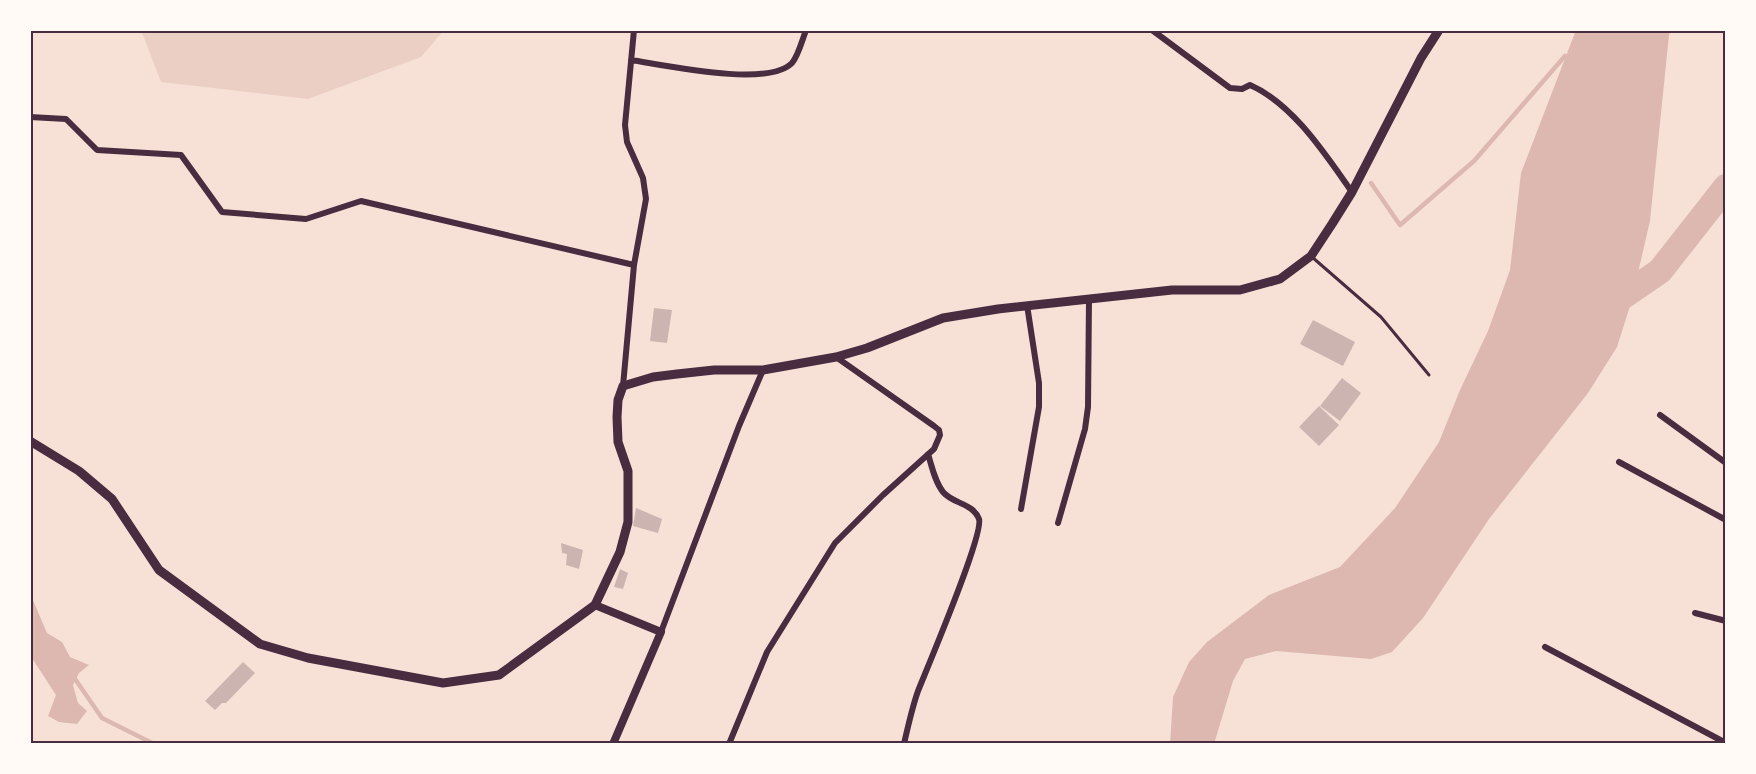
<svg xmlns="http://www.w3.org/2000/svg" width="1756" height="774" font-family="Lato,sans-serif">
	<rect width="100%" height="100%" fill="#f7e1d7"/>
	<path fill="#ebcfc5" d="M141,30H444L421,57L308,99L161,82Z"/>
	<path fill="#dcb8b0" d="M1576,30H1671L1669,35L1650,221L1631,303L1617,347L1588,393L1489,519L1423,618L1392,652L1371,659L1276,651L1245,659L1233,681L1214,744H1170L1173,697L1189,662L1207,642L1269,595L1340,567L1395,508L1439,442L1460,390L1488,331L1510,270L1521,173Z
		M30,593L47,633L62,642L70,657L89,665L79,673L73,685L78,703L87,711L77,724L59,722L48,716L56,695L30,655Z"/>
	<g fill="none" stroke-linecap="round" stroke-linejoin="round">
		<path stroke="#dcb8b0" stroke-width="4.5" d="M1371,183L1400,225L1474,161L1565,56
			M73,676L102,718L154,744"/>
		<path stroke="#dcb8b0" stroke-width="26" d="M1606,308L1660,271L1726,187"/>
	</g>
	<path fill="#ccb4b1" d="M654,308L672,310L667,343L650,341Z
		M1313,320L1355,342L1343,366L1300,344Z
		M1342,378L1361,393L1340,421L1320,406Z
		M1319,406L1339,425L1319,446L1299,427Z
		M636,508L662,519L658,533L633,526Z
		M561,543L583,550L579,569L566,565L567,554L562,553Z
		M620,569L628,573L623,589L614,587Z
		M243,662L255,673L226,703H222L215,710L205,701Z"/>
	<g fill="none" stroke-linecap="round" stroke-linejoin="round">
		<path stroke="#4a2c40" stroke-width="3" d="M1312,257L1381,317L1429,375"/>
		<path stroke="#4a2c40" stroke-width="6" d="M1152,30L1230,88L1242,89L1250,85C1293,104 1325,154 1352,192
			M631,60C664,65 768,88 792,63C798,56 802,41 805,33
			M30,117L66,119L97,150L181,155L222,212L306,219L361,201L634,265
			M623,386L634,265L646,199L643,178L627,142L625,125L634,30
			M1660,415L1726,463
			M1619,462L1726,520
			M1021,509L1039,407V383L1027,305
			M1058,523L1085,429L1088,407L1089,298
			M1695,613L1726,621
			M661,632L739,426L763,370
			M1545,647L1726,743
			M729,744L767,652L835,543L883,495L934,449L940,435L939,430L934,426L836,357
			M904,744C908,726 912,708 918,691C928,666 984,534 979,519C973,503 953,504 943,492C935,482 932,467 928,454"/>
		<path stroke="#4a2c40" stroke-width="8" d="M595,605L661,632L613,744"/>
		<path stroke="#4a2c40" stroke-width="9" d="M30,441L79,471L112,499L159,570L260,644L308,658L443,683L499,675L595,605L620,552L628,522V471L618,442L617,417L618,400L623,386L653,377L677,374L714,370H763L836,357L867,348L943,318L998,309L1172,290H1240L1280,279L1311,256L1332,224L1352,192L1421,58L1439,30"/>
	</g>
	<rect width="1756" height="774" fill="none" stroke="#fffaf5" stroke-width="63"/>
	<rect x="32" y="32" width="1692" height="710" fill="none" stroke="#4a2c40" stroke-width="2"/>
</svg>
